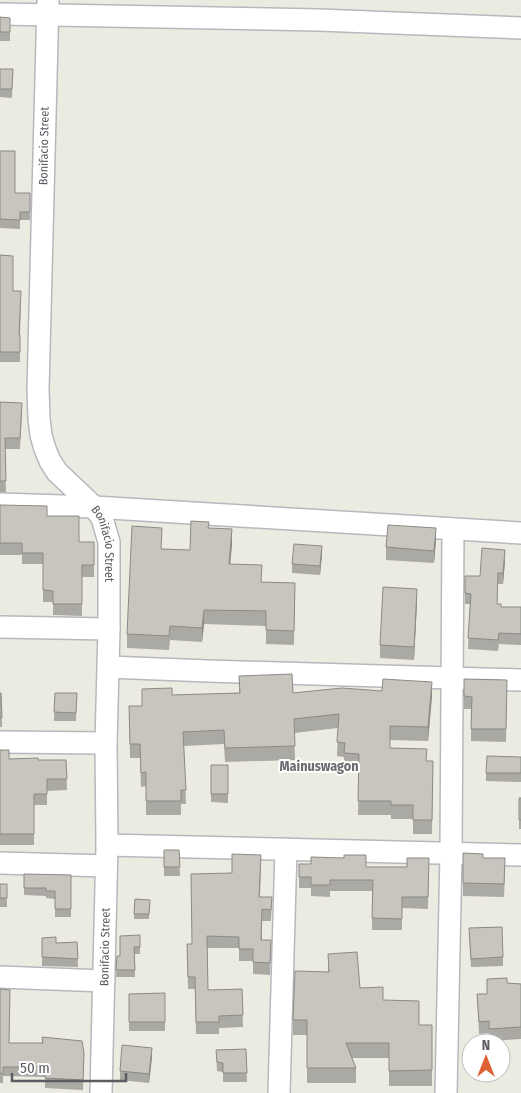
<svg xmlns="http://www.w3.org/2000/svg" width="521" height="1093" font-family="'Fira Sans Condensed',sans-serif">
	<rect width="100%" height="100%" fill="#ecebe1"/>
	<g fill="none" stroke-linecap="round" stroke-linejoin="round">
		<g stroke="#b7b8bd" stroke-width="24">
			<g id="minor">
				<path id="s1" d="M48,0L38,389L39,419L41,435L45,449L50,461L57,472L94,507L102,518L109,542V629L106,743L107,845L101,1093"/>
				<path d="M0,14L319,20L521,28"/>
				<path d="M0,504L94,507L521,533"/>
				<path d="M0,627L109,629"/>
				<path d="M108,667L208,671L521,680"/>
				<path d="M0,742L106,743"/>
				<path d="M107,845L521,855"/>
				<path d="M0,863L106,866"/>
				<path d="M0,977L104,981"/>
				<path d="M279,1093L286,849"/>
				<path d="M446,1093L451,853L453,529"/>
			</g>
		</g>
		<use href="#minor" stroke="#fff" stroke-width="21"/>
	</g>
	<path fill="#aba9a3" d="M0,17L10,18V41H0Z
		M0,69H13L12,98L0,97Z
		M0,151L15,193H30V220H20V229L0,228Z
		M0,255L13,291L21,302L20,335V362H0Z
		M0,402L22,414L20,449H5L6,492H0Z
		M0,505L47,516L79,542H94V577H82V616L53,615V602H43V564H22V555H0Z
		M209,528L232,544L230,564L262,582L295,583L294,645L266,644V626L204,624L202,642L170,640L169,650L127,648V634L161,549L190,550Z
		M436,540L434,563L386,560V547Z
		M322,554L320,575L292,573V564Z
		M505,561L503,584H498L497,604L501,607H521V645L499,644L498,651L468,649L470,604H465V576H480Z
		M417,602L414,660L380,658V645Z
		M239,676L293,693L432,696L428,741L390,740V748L427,761H433L432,834H413V819H391V815H358L359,768L344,767V757L337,756L338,728L294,733L295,760L225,762L224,744L184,746L186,804H181V815H146V786L141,787L140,758H130L129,706H142L172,695L239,693Z
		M464,679L507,680L506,742L471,741V709H464Z
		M0,693H1L2,727H0Z
		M55,693H77L76,721H54Z
		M0,750L9,759L38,760H66L67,790L47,791V805H34V845H0Z
		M521,757V782L486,781V773Z
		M211,765H228V803L211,802Z
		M519,798H521V829H519Z
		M164,850H179L180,876H164Z
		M463,853L505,871L504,897L463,896Z
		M429,858L428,909L402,908V930H372V891H330V897L311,896V888H299V864L366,867H407Z
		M261,867L260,897H272L271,921H262V940H271L270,975L253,974V961H239V948H207L208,990L242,989L243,1027L219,1028V1034H196L195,989H188L187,944H192L232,873Z
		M24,874L71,875V917H55V899L46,898V896L24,895Z
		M0,884H7V907H0Z
		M135,899L150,900L149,919H134Z
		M140,935V954H135V977H116L117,956H120Z
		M469,936L503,957V966L471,967Z
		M42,938L56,943L77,942L78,967L42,966Z
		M328,954L360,988L383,1000L419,1025H432V1086H389V1058H352L356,1068V1083H307V1035H293V1020L328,972Z
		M487,979L507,983L521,984V1039L489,1041V1033L479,1034L477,994H487Z
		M0,989L9,1043H42V1037L84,1053L83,1090L45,1088V1077L3,1076V1083H0Z
		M165,993V1031H129V994Z
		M246,1049L247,1082H223V1072L217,1071L216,1050Z
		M152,1057L149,1083L120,1080V1071Z"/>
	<path fill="#8b8a85" d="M436,528V540L434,563V551Z
		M232,529V544L229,578V564Z
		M322,546V554L320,575V566Z
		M505,550V561L503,584V573Z
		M417,589V602L414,660V647Z
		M204,610V624L202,642V628Z
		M432,682V696L428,741V727Z
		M152,1048V1057L149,1083V1074Z"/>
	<path fill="#c7c5be" stroke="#8b8a85" d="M0,17L10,18V32H0Z
		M0,69H13L12,89H0Z
		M0,151H15V193H30V212H20V220L0,219Z
		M0,255L13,256V291H21L19,335H20V352H0Z
		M0,402L22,403L20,438H5L6,481H0Z
		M0,505L47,506V516H79V542H94V565H82V604H53V591L43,590V553H22V543H0Z
		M191,521L209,522L208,528L232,529L229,564L262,565L261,582L295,583L294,631L266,630V611L204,610L202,628L170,626L169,636L127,634L132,526L162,528L161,549L190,550Z
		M388,525L436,528L434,551L386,547Z
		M294,544L322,546L320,566L292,564Z
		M482,548L505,550L503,573H498L497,604H501V607H521V634L499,633L498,640L468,638L471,594L465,593V576H480Z
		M383,587L417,589L414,647L380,645Z
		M292,674L293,693L342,688L382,691L383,679L432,682L428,727L390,726V748L427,749L426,761H433L432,820H413V805H391V801H358L359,754L344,753L345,743L337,742L339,714L294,719L295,746L225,748L224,730L183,732L186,790H181V801H146V772L141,773L140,744H130L129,706H142V689L172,688V695L240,693L239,676Z
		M464,679L507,680L506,729H471L472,697L464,696Z
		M0,693H1L2,718H0Z
		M55,693H77L76,713L54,712Z
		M0,750H9V759L38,758V760H66L67,779H47V794H34V834H0Z
		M487,756L521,757V773H486Z
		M211,765H228V794H211Z
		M519,798H521V820H519Z
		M164,850H179L180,867H164Z
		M463,853L483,854V858H505L504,884L463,883Z
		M232,854L261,855L259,897H272L271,910L262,909L261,940H271L270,963L253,962V949H239V937L207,936L208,990L242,989L243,1015L219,1016V1022H196L195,977H188L187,944H192L191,874L232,873Z
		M344,855H366V867H407V858H429L428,897H402V919L372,918L373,880H330V885H311V877H299V864H311V857L344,858Z
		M24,874L71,875V909H55V891H46V888H24Z
		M0,884H7V898H0Z
		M135,899L150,900L149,914H134Z
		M502,927L503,957L471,959L469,928Z
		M140,935V947H134L135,970H116L117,956H120V936Z
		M56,937V943L77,942L78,959L42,957V938Z
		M357,952L360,988L383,987V1000L419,1001V1025H432V1070L389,1071V1043H346L356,1068H307V1020H293L295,971L329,972L328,954Z
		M507,978V983L521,984V1027L489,1029V1021L479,1022L477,994H487V979Z
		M0,989L10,990L9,1043H43L42,1037L82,1041L84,1053L83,1080L45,1078V1067H3V1074L0,1073Z
		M165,993V1022H129V994Z
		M122,1045L152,1048L149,1074L120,1071Z
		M246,1049L247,1073H223V1063L217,1062L216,1050Z"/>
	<g text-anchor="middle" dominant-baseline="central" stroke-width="4" stroke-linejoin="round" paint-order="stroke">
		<g font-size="12" fill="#5a5c61" stroke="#fff">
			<text transform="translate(44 146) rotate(-89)">Bonifacio Street</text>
			<text stroke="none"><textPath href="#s1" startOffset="566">Bonifacio Street</textPath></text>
			<text transform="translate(105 947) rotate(-89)">Bonifacio Street</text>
		</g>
		<g font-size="14" font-weight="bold" fill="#6b6d73" stroke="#fff">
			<text x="319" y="766">Mainuswagon</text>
		</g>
	</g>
	<g transform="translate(486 1058)"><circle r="24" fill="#ffffff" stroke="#bdbec0"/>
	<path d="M0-4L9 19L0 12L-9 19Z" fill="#de6134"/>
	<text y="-8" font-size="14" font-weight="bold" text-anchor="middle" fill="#5a5c61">N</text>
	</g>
	<path d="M12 1073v8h114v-8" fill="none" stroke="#5a5c61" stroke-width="2.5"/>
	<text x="20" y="1073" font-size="15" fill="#5a5c61" stroke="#ffffff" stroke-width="4" paint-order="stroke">50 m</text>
</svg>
